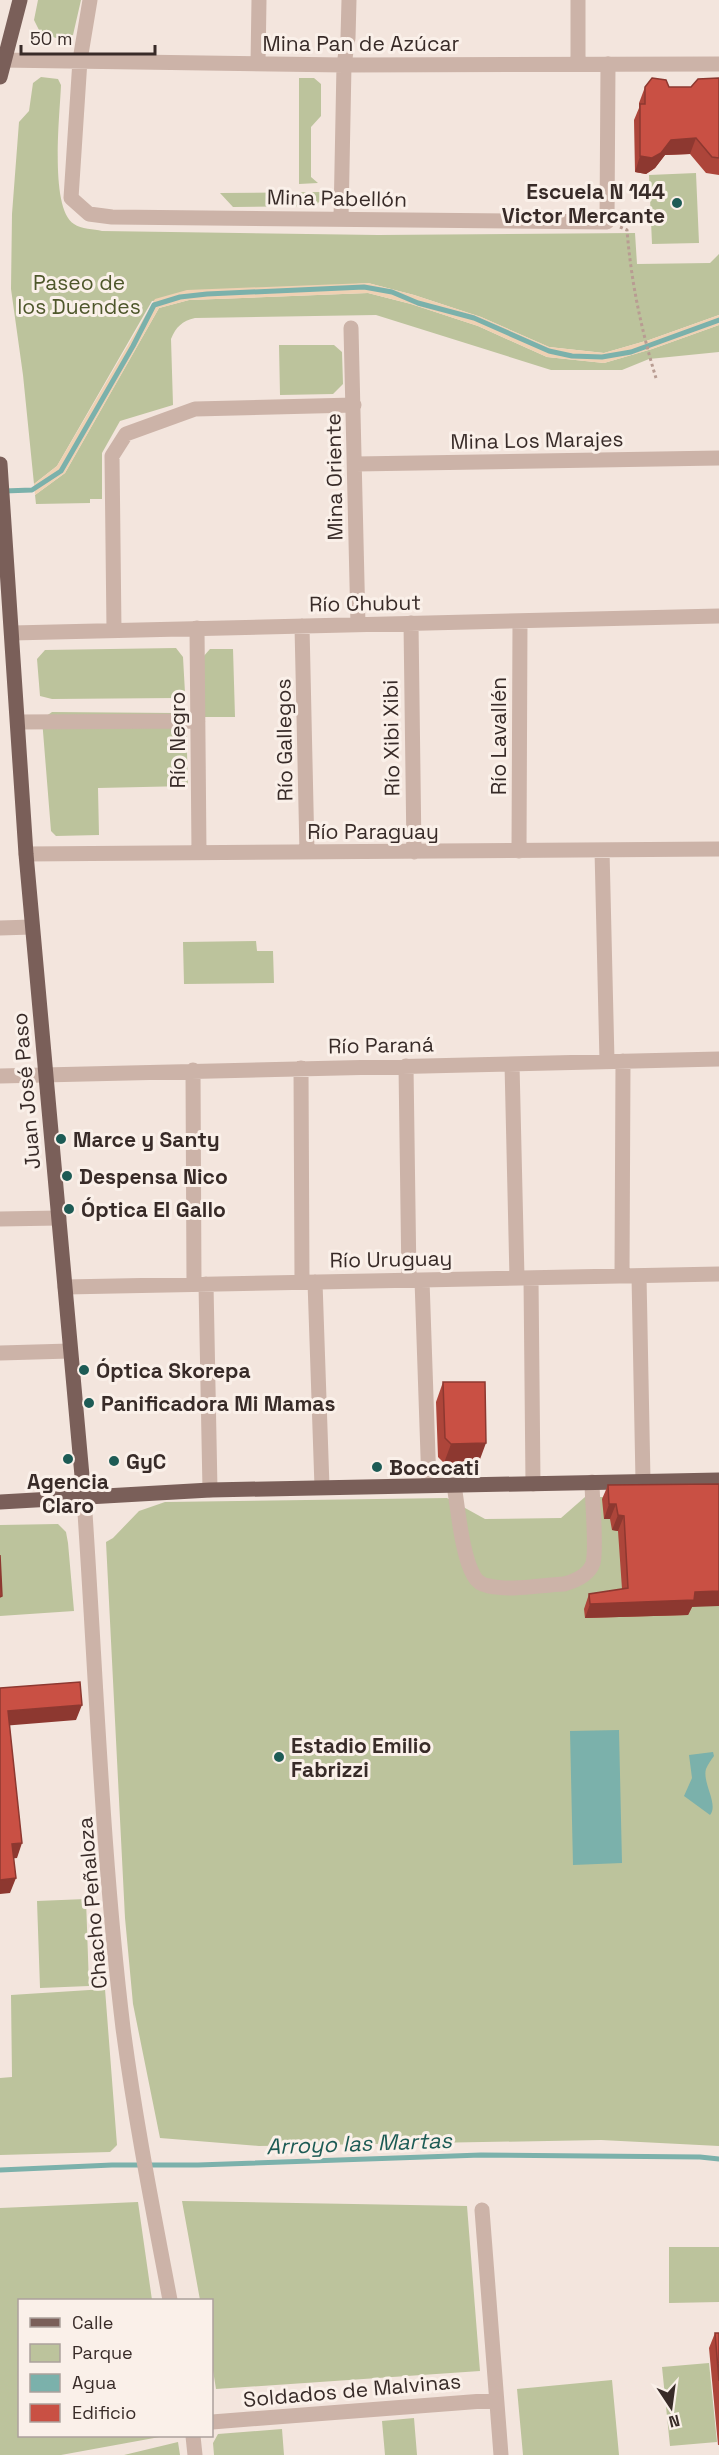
<svg xmlns="http://www.w3.org/2000/svg" width="719" height="2455" font-family="'Space Grotesk',sans-serif">
	<rect width="100%" height="100%" fill="#f3e5dd"/>
	<path fill="#bcc39c" d="M38,0H81L73,35L56,38L40,32L34,20Z
		M41,77L58,79L61,85C60,114 49,208 74,224C81,229 94,229 102,231L378,235L635,233L637,264L710,263L719,254V315L649,340L604,353L549,347L481,317L414,295L368,283L152,301L57,466L34,484L23,375L11,289L12,214L19,122L29,111L33,83Z
		M299,78H314L321,84V116L311,127V177L318,183L299,184Z
		M696,173L699,243L652,244L649,175Z
		M322,192V199L315,206L233,207L220,193Z
		M368,293L411,304L478,326L547,357L604,363L652,349L719,325V352L649,359L622,370H551L376,315L195,318C182,321 176,327 171,339L173,405L120,421L102,453V499H90V503L36,504L35,495L65,473L159,308L189,300Z
		M279,345H334L342,352L343,384L333,394L280,395Z
		M176,648L183,657L185,693L176,698L52,699L40,696L37,659L45,650Z
		M210,649H233L235,717H204L203,657Z
		M52,712L175,713L186,719L188,786L98,788L99,835L56,836L51,831L42,719Z
		M256,941L257,951H273L274,983L184,984L183,942Z
		M585,1497H719V2146L601,2140L259,2146L160,2138L133,2004L125,1918L106,1542L113,1538L139,1511L165,1502L447,1498L485,1519L561,1518Z
		M58,1524L66,1532L68,1543L74,1611L0,1616V1525Z
		M86,1899L89,1986L40,1988L37,1901Z
		M105,1989L117,2145L110,2152L0,2155V2078L12,2077L11,1995Z
		M182,2201L467,2206L480,2371L216,2389L212,2364V2300H200Z
		M138,2202L152,2300H20V2436H165L61,2455H0V2208Z
		M669,2247H719V2302L669,2303Z
		M709,2363L717,2442L670,2446L662,2367Z
		M612,2380L619,2455H523L517,2389Z
		M414,2418L417,2455H385L382,2421Z
		M282,2429L284,2455H214L213,2443L218,2434Z
		M178,2442L180,2455H124Z"/>
	<path fill="#efd1b3" d="M368,283L414,295L481,317L549,347L604,353L649,340L719,315V325L652,349L604,363L547,357L478,326L411,304L368,293L189,300L159,308L65,473L35,495L34,484L57,466L155,299L187,290Z"/>
	<path fill="#7bb1ab" d="M619,1730L622,1863L573,1865L570,1731Z
		M713,1752L714,1756C711,1760 708,1764 706,1769C702,1783 719,1804 710,1815L684,1796L692,1778L689,1755Z"/>
	<g fill="none" stroke-linecap="round" stroke-linejoin="round">
		<path stroke="#7bb1ab" stroke-width="5" d="M4,491L32,490L61,471L133,346L154,305L180,297L207,294L364,287L392,292L418,303L474,318L549,351L572,356L602,357L631,352L719,320
			M0,2170L112,2165H198L481,2155L700,2157L719,2159"/>
		<path stroke="#b89c92" stroke-width="3" stroke-dasharray="3 3" stroke-linecap="butt" d="M620,227L627,230C631,281 641,329 656,378"/>
		<path stroke="#ccb3a8" stroke-width="15" d="M90,0L80,60L71,198L89,214L112,217L607,222L608,64
			M0,60L344,65L719,64
			M578,63V0
			M258,64L259,0
			M341,219L344,65L348,38L349,0
			M351,328L358,625
			M356,464L719,458
			M411,623L414,852
			M302,626L307,852
			M197,628L199,853
			M114,630L112,456L126,434L195,409L354,405
			M12,633L719,616
			M18,722L198,721
			M602,850L607,1061
			M519,851L520,621
			M26,854L719,849
			M0,928L32,927
			M512,1064L517,1278
			M406,1066L409,1280
			M301,1068L302,1282
			M193,1070L194,1284
			M0,1076L719,1059
			M0,1219L59,1218
			M622,1276L623,1061
			M639,1276L643,1481
			M531,1278L533,1484
			M422,1280L429,1485
			M315,1282L322,1487
			M206,1284L210,1490
			M65,1287L719,1274
			M0,1353L70,1351
			M454,1485C458,1509 462,1556 474,1576C477,1582 483,1585 489,1586C512,1591 540,1585 564,1584C575,1581 589,1575 593,1563C597,1548 592,1500 592,1482
			M84,1498C96,1674 102,1854 123,2028C135,2119 153,2210 170,2300
			M482,2210L501,2455
			M212,2422L496,2400
			M193,2436L195,2455"/>
		<path stroke="#7a5f59" stroke-width="15" d="M0,77L20,0
			M0,464L26,854L84,1498
			M0,1502L210,1490L719,1480"/>
	</g>
	<path fill="#ad453a" d="M719,78V175L706,173L690,154L665,155L655,168L646,174L635,172L634,120L639,108V103L645,87H691Z
		M443,1382L479,1462L444,1463L438,1457L436,1402Z
		M608,1485L692,1607L688,1615L585,1618L584,1609L589,1594L622,1589L618,1531L612,1530L610,1519H604L602,1499Z
		M715,2333H719V2445H718L709,2348Z"/>
	<path fill="#8d3830" d="M696,138L690,154L665,155L655,168L646,174L635,172L640,156L671,140Z
		M486,1443L479,1462L444,1463L451,1444Z
		M609,1504H616L610,1519H604Z
		M618,1515L624,1516L618,1531L612,1530Z
		M719,1591V1606L692,1607L688,1615L585,1618L590,1604L695,1592Z
		M82,1705L76,1720L2,1726L8,1711Z
		M22,1843L17,1858L7,1859L12,1844Z
		M16,1878L10,1893L0,1894V1880Z"/>
	<path fill="#c95044" stroke="#8d3830" stroke-width="1.5" d="M652,78L666,80L669,87H691L698,79L719,78V158L712,157L696,138L671,140L661,153L652,158L640,156V104H645V87Z
		M443,1382H485L486,1443L451,1444L445,1438Z
		M719,1484V1591L695,1592L694,1600L590,1604L589,1594L628,1588L624,1516L618,1515L616,1504H609L608,1485Z
		M0,1555L2,1596L0,1597Z
		M80,1682L82,1705L8,1711L22,1843L12,1844L16,1878L0,1880V1688Z
		M715,2333H719V2381Z"/>
	<g fill="#1d5b55" stroke="#faf0e9" stroke-width="2">
		<circle cx="677" cy="203" r="6"/>
		<circle cx="61" cy="1139" r="6"/>
		<circle cx="67" cy="1176" r="6"/>
		<circle cx="69" cy="1209" r="6"/>
		<circle cx="84" cy="1370" r="6"/>
		<circle cx="89" cy="1403" r="6"/>
		<circle cx="68" cy="1459" r="6"/>
		<circle cx="114" cy="1461" r="6"/>
		<circle cx="377" cy="1467" r="6"/>
		<circle cx="279" cy="1757" r="6"/>
	</g>
	<g text-anchor="middle" dominant-baseline="central" stroke-width="6" stroke-linejoin="round" paint-order="stroke">
		<g font-size="21" fill="#382b28" stroke="#faf0e9">
			<text x="361" y="43">Mina Pan de Azúcar</text>
			<text transform="translate(337 198) rotate(1)">Mina Pabellón</text>
			<text transform="translate(537 440) rotate(-1)">Mina Los Marajes</text>
			<text transform="translate(334 477) rotate(-91)">Mina Oriente</text>
			<text transform="translate(365 603) rotate(-1)">Río Chubut</text>
			<text transform="translate(498 736) rotate(-90)">Río Lavallén</text>
			<text transform="translate(391 738) rotate(-91)">Río Xibi Xibi</text>
			<text transform="translate(177 740) rotate(-90)">Río Negro</text>
			<text transform="translate(284 740) rotate(-91)">Río Gallegos</text>
			<text x="373" y="831">Río Paraguay</text>
			<text transform="translate(381 1045) rotate(-1)">Río Paraná</text>
			<text transform="translate(26 1091) rotate(-95)">Juan José Paso</text>
			<text transform="translate(391 1259) rotate(-1)">Río Uruguay</text>
			<text transform="translate(92 1903) rotate(-95)">Chacho Peñaloza</text>
			<text transform="translate(352 2390) rotate(-5)">Soldados de Malvinas</text>
		</g>
		<g font-size="21" font-weight="bold" fill="#382b28" stroke="#faf0e9" text-anchor="start">
			<text x="665" y="191" text-anchor="end">Escuela N 144<tspan x="665" dy="24">Victor Mercante</tspan></text>
			<text x="73" y="1139">Marce y Santy</text>
			<text x="79" y="1176">Despensa Nico</text>
			<text x="81" y="1209">Óptica El Gallo</text>
			<text x="96" y="1370">Óptica Skorepa</text>
			<text x="101" y="1403">Panificadora Mi Mamas</text>
			<text x="126" y="1461">GyC</text>
			<text x="389" y="1467">Bocccati</text>
			<text x="68" y="1481" text-anchor="middle">Agencia<tspan x="68" dy="24">Claro</tspan></text>
			<text x="291" y="1745">Estadio Emilio<tspan x="291" dy="24">Fabrizzi</tspan></text>
		</g>
		<g font-size="21" fill="#4e572b" stroke="#faf0e9">
			<text x="79" y="282">Paseo de<tspan x="79" dy="24">los Duendes</tspan></text>
		</g>
		<g font-size="22" font-style="italic" fill="#1d5b55" stroke="#faf0e9">
			<text transform="translate(359 2143) rotate(-2)">Arroyo las Martas</text>
		</g>
	</g>
	<rect x="18" y="2299" width="195" height="138" fill="#faf0e9" stroke="#aca19c" stroke-width="1.5"/>
	<rect x="30" y="2318" width="30" height="9" fill="#7a5f59" stroke="#aca19c" stroke-width="1.5"/>
	<text x="72" y="2329" font-size="18" fill="#382b28">Calle</text>
	<rect x="30" y="2344" width="30" height="18" fill="#bcc39c" stroke="#aca19c" stroke-width="1.5"/>
	<text x="72" y="2359" font-size="18" fill="#382b28">Parque</text>
	<rect x="30" y="2374" width="30" height="18" fill="#7bb1ab" stroke="#aca19c" stroke-width="1.5"/>
	<text x="72" y="2389" font-size="18" fill="#382b28">Agua</text>
	<rect x="30" y="2404" width="30" height="18" fill="#c95044" stroke="#aca19c" stroke-width="1.5"/>
	<text x="72" y="2419" font-size="18" fill="#382b28">Edificio</text>
	<g transform="translate(671 2407) rotate(167)" stroke="#faf0e9" stroke-width="4.5" paint-order="stroke">
	<path d="M0-4.5L10 22L0 15L-10 22Z" fill="#382b28"/>
	<text y="-9" font-size="16" font-weight="bold" text-anchor="middle" fill="#382b28">N</text>
	</g>
	<path d="M21 45v9h134v-9" fill="none" stroke="#382b28" stroke-width="3"/>
	<text x="30" y="45" font-size="18" fill="#382b28" stroke="#faf0e9" stroke-width="4.5" paint-order="stroke">50 m</text>
</svg>
